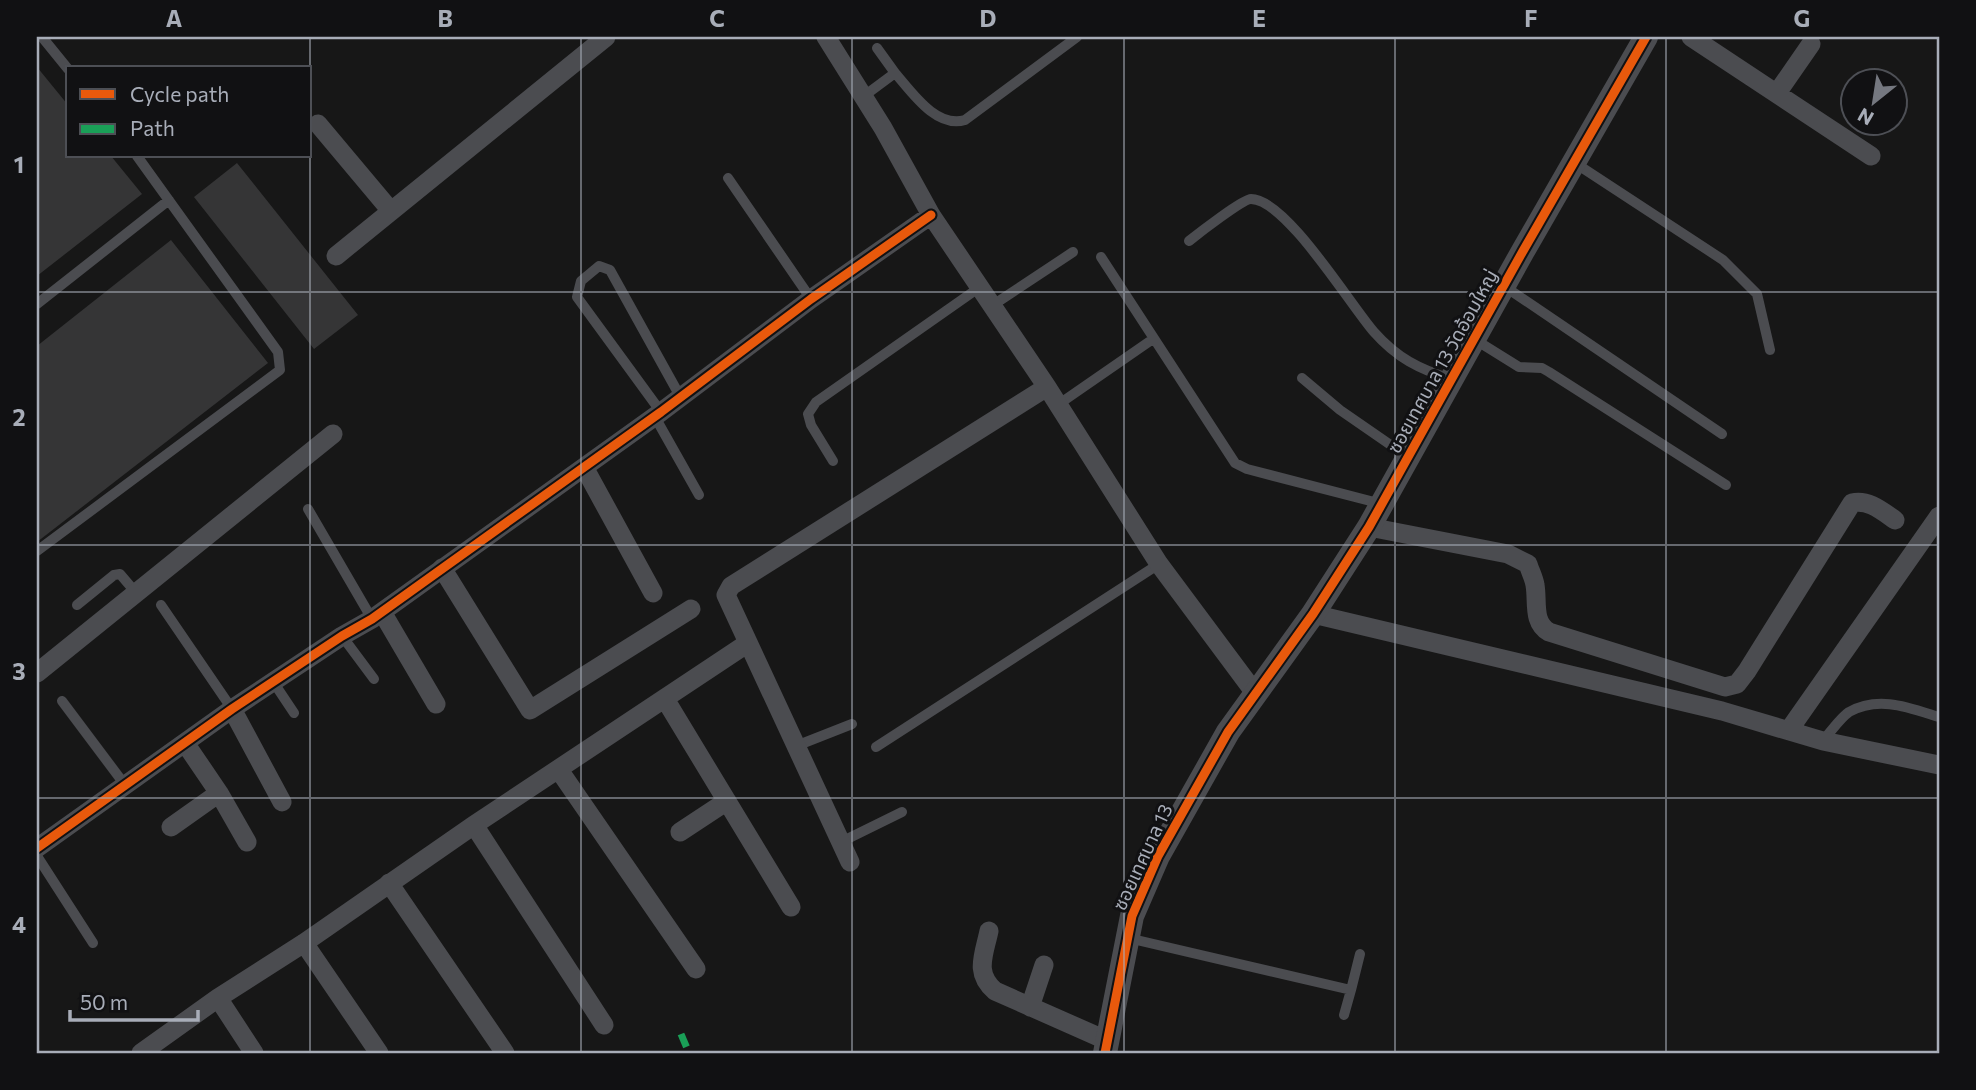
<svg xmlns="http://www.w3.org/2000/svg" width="1976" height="1090" font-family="Commissioner,'Noto Sans Thai',sans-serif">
	<rect width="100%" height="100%" fill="#171717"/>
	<path fill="#353536" d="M37,67L68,105V156H111L142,194L37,276Z
		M237,163L358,315L314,349L194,197Z
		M171,240L268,363L37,542V346Z"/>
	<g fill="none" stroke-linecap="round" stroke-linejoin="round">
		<path stroke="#4b4c50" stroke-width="10" d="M42,37L68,69
			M895,73C911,91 936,129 965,120L1077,37
			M864,96L895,73L877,48
			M1575,163L1723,260L1757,294L1770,350
			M728,178L811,299
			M1189,241C1199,233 1243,199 1251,199C1286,199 1351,306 1374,332C1397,358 1419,369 1451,379
			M1101,257L1235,463L1247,469L1382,504
			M1504,286L1722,434
			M37,304L169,200
			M993,305L1073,252
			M1474,339L1519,367L1542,368L1549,372L1726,485
			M1302,378L1340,410L1408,457
			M1059,404L1153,339
			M661,412L577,297L581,281L599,266L610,270L681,398
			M655,417L699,495
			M833,461L811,425L808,414L816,402L980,287
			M308,509L372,619
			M37,551L280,370L278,352L137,156
			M77,605L114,575L120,574L137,594
			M161,605L232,709
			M342,636L374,679
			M274,683L294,713
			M62,701L125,785
			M1823,740C1831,732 1840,718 1849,712C1879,695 1910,708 1939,717
			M796,746L852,724
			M876,747L1159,564
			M841,842L902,812
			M37,856L93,943
			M1128,938L1351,990L1344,1015
			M1351,990L1360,954"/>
		<path stroke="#4b4c50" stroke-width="19" d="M826,37L883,128L931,215L1047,387L1159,564L1255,693
			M1691,37L1871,156
			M1777,93L1811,44
			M318,124L391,211
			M336,256L606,37
			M584,467L653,593
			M1369,527L1508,554L1528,564C1530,571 1534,578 1535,585C1538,602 1532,622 1549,632L1725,687L1737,684L1747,671L1852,503C1868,499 1882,511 1895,520
			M442,568L530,710L691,609
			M382,612L436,704
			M1313,614L1722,711L1823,741L1939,765
			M37,673L333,434
			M665,699L791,907
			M232,709L282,802
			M1789,730L1939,516
			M559,770L696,969
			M219,793L247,842
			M474,825L604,1025
			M171,827L219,793L185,743
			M680,832L727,801
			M37,848L232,709L342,636L372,619L661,412L811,299L931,215
			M850,862L726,595L731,586L1047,387
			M389,883L505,1053
			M989,931C984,955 974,973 995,991L1108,1041
			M304,943L379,1053
			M218,998L254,1053
			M1030,1007L1044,965
			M141,1053L218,998L304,943L474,825L748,643"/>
		<path stroke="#4b4c50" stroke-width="24" d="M1105,1053L1132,916L1158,856L1228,732L1313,614L1369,527L1523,251L1646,37"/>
		<path stroke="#1a9f57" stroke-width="7" stroke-dasharray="14 7" stroke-linecap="butt" d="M681,1034L689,1053"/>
		<g stroke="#111113" stroke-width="13">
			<path id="cycleway" d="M37,848L232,709L342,636L372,619L661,412L811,299L931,215
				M1105,1053L1132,916L1158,856L1228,732L1313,614L1369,527L1523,251L1646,37"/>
		</g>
		<use href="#cycleway" stroke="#e8590c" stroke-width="9"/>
	</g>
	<path fill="none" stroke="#a8adb8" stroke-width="2" stroke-opacity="0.55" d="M310,37V1053M581,37V1053M852,37V1053M1124,37V1053M1395,37V1053M1666,37V1053M37,292H1939M37,545H1939M37,798H1939"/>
	<g text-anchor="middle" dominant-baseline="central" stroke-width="6" stroke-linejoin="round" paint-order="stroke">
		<g font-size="19" fill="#a8adb8" stroke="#111113">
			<text transform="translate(1442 361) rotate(-61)">ซอยเทศบาล 13 วัดอ้อมใหญ่</text>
			<text transform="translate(1142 857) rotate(-65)">ซอยเทศบาล 13</text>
		</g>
	</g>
	<rect width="1976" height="1090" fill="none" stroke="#111113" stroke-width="77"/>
	<rect x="66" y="66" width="245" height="91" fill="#111113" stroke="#4d4f55" stroke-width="2"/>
	<rect x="80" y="89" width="35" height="10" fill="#e8590c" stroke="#4d4f55" stroke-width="2"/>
	<text x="130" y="102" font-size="21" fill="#a8adb8">Cycle path</text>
	<rect x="80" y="124" width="35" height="10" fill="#1a9f57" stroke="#4d4f55" stroke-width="2"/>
	<text x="130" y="136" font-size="21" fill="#a8adb8">Path</text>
	<g transform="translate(1874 102) rotate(210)"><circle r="33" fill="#111113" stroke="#4d4f55" stroke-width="2"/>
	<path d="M0-5L12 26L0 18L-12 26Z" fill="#757880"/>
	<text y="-10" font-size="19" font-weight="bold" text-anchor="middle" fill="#a8adb8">N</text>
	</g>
	<path d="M70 1010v10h128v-10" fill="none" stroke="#a8adb8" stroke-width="3.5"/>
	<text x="80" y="1010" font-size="21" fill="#a8adb8" stroke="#111113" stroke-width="5" paint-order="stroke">50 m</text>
	<rect x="38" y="38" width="1900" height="1014" fill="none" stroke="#a8adb8" stroke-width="2.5"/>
	<g font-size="23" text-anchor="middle" font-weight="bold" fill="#a8adb8">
		<text x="174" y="27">A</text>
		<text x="445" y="27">B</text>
		<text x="717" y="27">C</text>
		<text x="988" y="27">D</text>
		<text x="1259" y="27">E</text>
		<text x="1531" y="27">F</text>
		<text x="1802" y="27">G</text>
		<text x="19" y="173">1</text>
		<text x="19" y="426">2</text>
		<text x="19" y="680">3</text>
		<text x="19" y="933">4</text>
	</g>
</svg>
